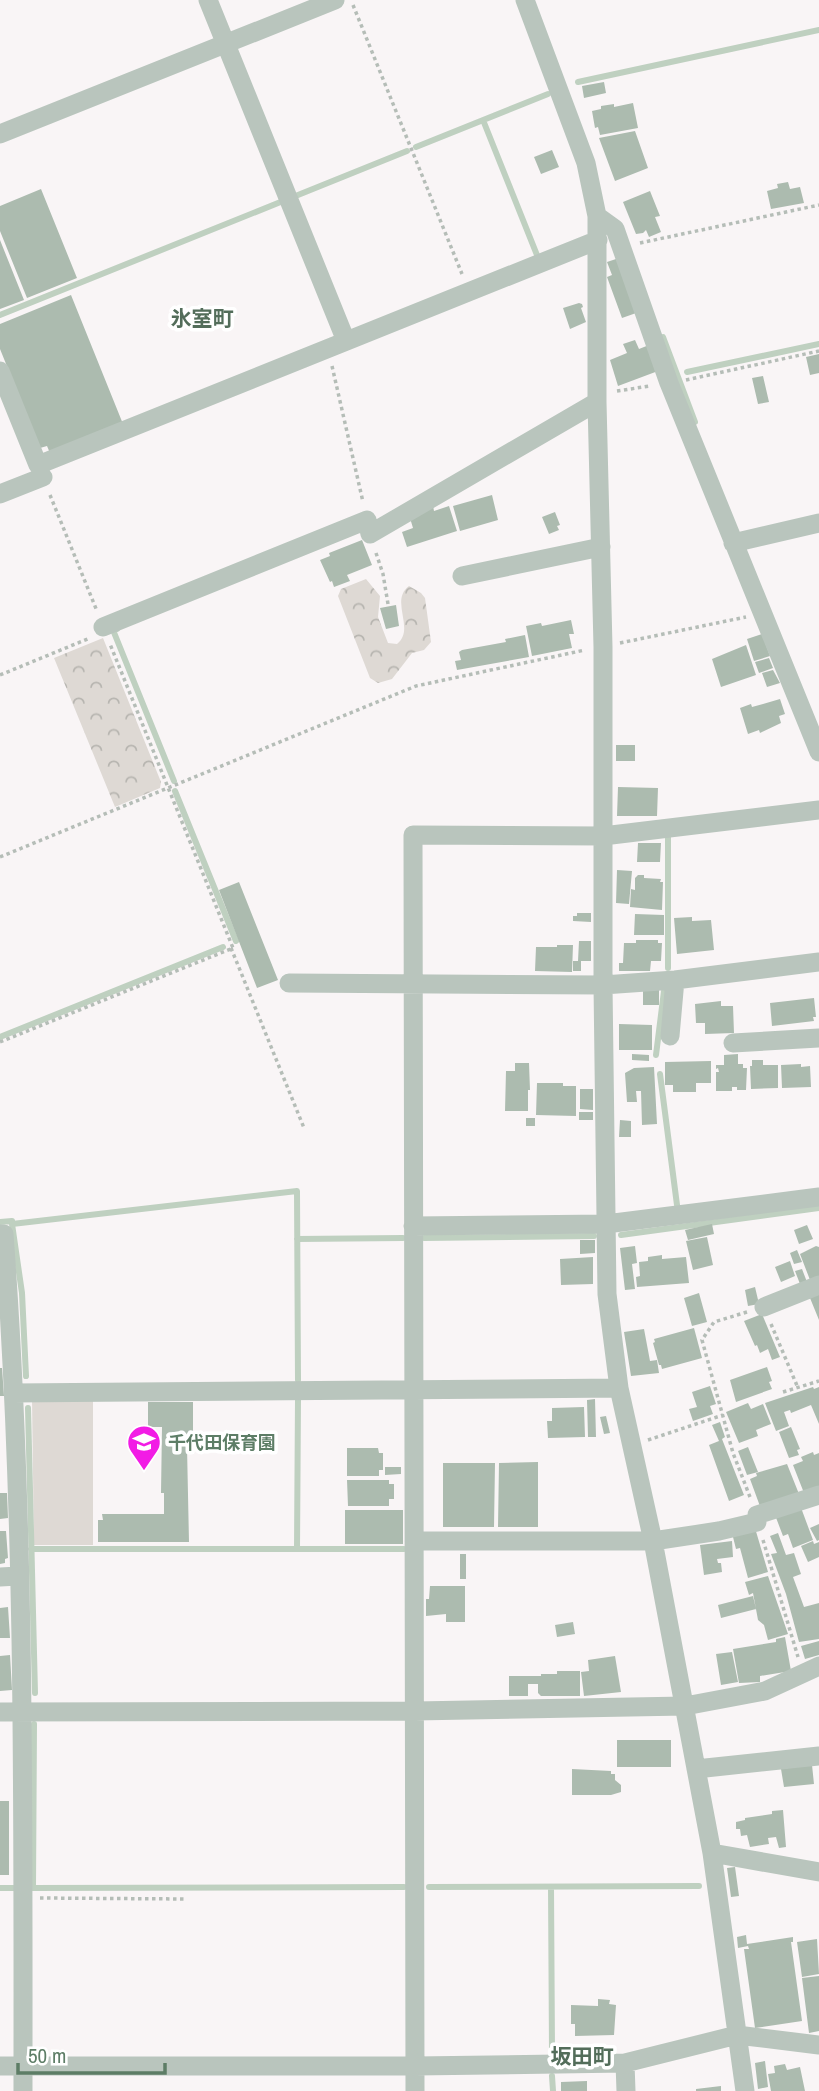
<svg xmlns="http://www.w3.org/2000/svg" width="819" height="2091" font-family="'Archivo Narrow','Noto Sans JP',sans-serif">
	<defs>
		<pattern id="forest-crowns" width="20" height="18" patternUnits="userSpaceOnUse" patternTransform="scale(1.75)"><rect width="20" height="18" fill="#ded9d4"/><path d="M2 6a3 3 0 1 1 6 0M12 15a3 3 0 1 1 6 0" fill="none" stroke="#b7b5b0"/></pattern>
	</defs>
	<rect width="100%" height="100%" fill="#f9f5f6"/>
	<path fill="#ded9d4" d="M32,1399H93V1545H34Z"/>
	<path fill="url(#forest-crowns)" d="M366,579L380,596L378,617L388,643L397,644C416,629 389,601 409,586L421,593L425,598L431,642L424,650L412,653L392,679L378,683L370,678L338,596L341,589Z
		M103,638L161,782L160,788L115,807L54,658Z"/>
	<g fill="none" stroke-linecap="round" stroke-linejoin="round">
		<path stroke="#bfd0c0" stroke-width="6" d="M578,82L819,30
			M483,120L537,255
			M416,147L548,94
			M293,197L407,151
			M0,315L283,201L282,199
			M663,337L695,422
			M687,372L819,344
			M117,629L113,630L174,781
			M175,791L236,941
			M668,968V837
			M0,1037L223,947
			M656,1055L664,991
			M660,1074L677,1205
			M0,1222L12,1221V1224L297,1191L298,1380
			M12,1224L22,1293L26,1376
			M621,1235L819,1208
			M424,1238L594,1236
			M297,1239L403,1238
			M28,1408L35,1693
			M31,1549H404
			M297,1549L298,1399
			M33,1887L34,1724
			M429,1887L699,1886
			M551,1887L552,2051
			M0,1888H15
			M31,1888L404,1887
			M552,2076L553,2091"/>
	</g>
	<path fill="#acbbaf" d="M604,82L606,93L584,98L582,86Z
		M633,103L638,128L600,135L598,127L595,128L592,111L601,109V106L614,104V107Z
		M635,131L648,168L615,181L599,138Z
		M552,150L559,167L541,174L534,157Z
		M788,182L790,189L800,187L804,203L771,209L767,191L778,188L777,184Z
		M41,189L77,278L27,298L0,231V206Z
		M650,191L660,216L655,217L661,232L649,237L646,230L643,233L636,234L623,202Z
		M0,240L24,300L0,309Z
		M619,258L639,312L622,318L607,277L612,275L607,262Z
		M71,295L123,424L50,453L47,446L40,448L0,349V324Z
		M579,303L582,304L583,307L581,308L586,322L570,329L563,308Z
		M635,340L639,349L649,345L658,371L618,386L610,360L627,353L623,344Z
		M819,354V373L810,375L806,357Z
		M763,376L769,402L758,404L752,378Z
		M492,495L498,520L460,531L453,506Z
		M433,506L434,511L449,506L457,531L407,547L402,532L413,528L410,518Z
		M555,512L560,525L557,526L559,530L549,534L542,517Z
		M362,540L372,565L347,575L350,581L334,587L332,581L330,582L320,560L330,556L329,553Z
		M396,605L399,626L386,629L380,608Z
		M571,620L574,634H569L572,648L532,656L526,626L541,623L542,626Z
		M762,634L770,656L754,661L747,639Z
		M525,635L529,657L457,670L455,661L461,660L459,652L462,650L506,642L505,639Z
		M746,645L756,675L721,687L712,659Z
		M769,658L773,668L759,673L755,662Z
		M773,670L780,683L767,687L762,673Z
		M780,699L785,714L779,716L781,723L760,733L759,730L748,734L740,708L751,704L752,707L763,704Z
		M616,745H635V761H616Z
		M618,787L658,788L657,816H617Z
		M638,843H661L660,862H637Z
		M617,870L632,871L629,904L616,903Z
		M638,875H644V878L661,879L660,882H663L662,910L630,907L631,889L635,890V878Z
		M239,882L278,980L257,988L219,890Z
		M577,913H591V922L573,921V916H577Z
		M635,914L664,915V935H634Z
		M692,917V921L711,920L714,950L677,954L674,918Z
		M636,940H658V943H662L661,961H651L650,971H619V963H623L624,943H636Z
		M579,941H591V961H581V971H573V961H578Z
		M557,945H573L572,972L535,971L536,947H557Z
		M643,990H659V1005H643Z
		M814,998L816,1017H813L814,1021L772,1026L770,1003Z
		M721,1001V1006H733L734,1033L705,1034V1023H696L695,1004Z
		M619,1024L652,1025V1050H619Z
		M632,1054L649,1055V1061L632,1060Z
		M738,1054V1064H743V1068H747L746,1090H737V1087H732V1091H716V1072H719L718,1068L716,1069V1065H724V1055Z
		M752,1060H763V1065H778V1088L751,1089L750,1066H752Z
		M711,1061V1083H696V1092H673V1085H665V1062Z
		M515,1063H529L530,1090H528V1111H505L506,1071H515Z
		M801,1064V1067L810,1066L811,1087L782,1088L781,1065Z
		M654,1067L657,1124L642,1125L641,1091H636L637,1102H627L625,1073L634,1068Z
		M537,1083H563V1086H576V1116L536,1115Z
		M580,1089H593V1110L580,1109Z
		M579,1112H593V1120H579Z
		M526,1118H535V1126H526Z
		M620,1120L631,1121V1137H619Z
		M712,1224L714,1234L688,1240L685,1230Z
		M807,1225L813,1239L799,1244L794,1230Z
		M707,1237L713,1265L693,1270L686,1241Z
		M580,1240H595V1253L580,1254Z
		M635,1246L637,1263L632,1264L635,1289L625,1290L620,1248Z
		M816,1246L819,1247V1277L810,1280L800,1254Z
		M797,1250L802,1262L794,1264L790,1253Z
		M662,1255V1259L686,1257L689,1283L637,1287L636,1277L640,1276L639,1262L648,1261V1257Z
		M593,1257V1284L561,1285L560,1259Z
		M790,1261L795,1276L781,1282L775,1267Z
		M802,1269L807,1282L800,1284L795,1271Z
		M755,1287L759,1304L748,1306L745,1290Z
		M699,1293L707,1322L692,1326L684,1298Z
		M819,1294V1320L810,1298Z
		M762,1314L780,1357L772,1360L768,1349L760,1353L757,1345L755,1346L744,1321Z
		M694,1328L702,1358L662,1369L661,1365H659L653,1343L655,1342L654,1339Z
		M644,1329L650,1361L657,1360L659,1373L631,1376L624,1332Z
		M767,1367L772,1381L769,1382L772,1389L736,1402L730,1380Z
		M0,1368H2L4,1396H0Z
		M710,1386L716,1404L710,1406L713,1414L693,1421L689,1409L697,1407L692,1392Z
		M813,1387L814,1389L819,1387V1424L811,1405L791,1413L790,1410L784,1412L789,1426L776,1431L765,1403Z
		M595,1399L596,1437H588L587,1400Z
		M148,1402H193V1447H187L189,1542H98V1520H103L102,1514H164V1493H161L162,1427H148Z
		M748,1403L751,1409L763,1404L771,1424L756,1430L758,1436L739,1443L726,1412Z
		M584,1407L585,1437L548,1438L547,1421H552V1408Z
		M606,1416L610,1433L604,1434L600,1417Z
		M720,1422L725,1437L722,1439L744,1495L729,1501L709,1445L719,1441L712,1425Z
		M791,1427L800,1449L797,1450L799,1455L789,1458L779,1432Z
		M748,1447L758,1472L747,1475L738,1451Z
		M347,1448H378L379,1453H383V1470H379V1476H347Z
		M813,1452L814,1455L819,1453V1487L804,1493L793,1465L803,1461L801,1457Z
		M538,1462V1527H498L499,1463Z
		M443,1463H495L494,1527H443Z
		M787,1464L799,1494L761,1509L750,1479L757,1476L756,1473Z
		M385,1467H401V1474L385,1475Z
		M347,1480H389V1484H394V1499H389V1506H348Z
		M0,1493H7L8,1518L0,1519Z
		M800,1505L813,1540L793,1548L788,1534L783,1536L775,1515Z
		M345,1510H403V1544H345Z
		M819,1524V1540L817,1541L810,1528Z
		M755,1528L768,1572L748,1578L740,1548L736,1549L733,1537Z
		M0,1531H6L8,1558L5,1559V1563L0,1564Z
		M778,1533L786,1555L794,1553L801,1574L793,1577L804,1607L819,1603V1639L799,1642L786,1594L771,1554L777,1553L770,1536Z
		M732,1541L733,1557L717,1559L718,1563H721L722,1572L704,1575L700,1545Z
		M813,1541L814,1544L819,1542V1557L808,1562L801,1546Z
		M460,1554H466V1579H460Z
		M768,1576L788,1634L768,1640L764,1625L758,1620L753,1593L749,1595L745,1582Z
		M430,1586H465V1622H446V1614L426,1616V1599H429Z
		M753,1596L756,1609L721,1618L718,1605Z
		M8,1607L10,1638H0V1608Z
		M573,1622L575,1634L557,1637L555,1625Z
		M785,1637L791,1671L760,1676V1682L739,1683L733,1649L776,1642V1639Z
		M819,1641V1655L805,1659L801,1646Z
		M732,1652L738,1682L721,1685L716,1654Z
		M10,1655L12,1690L0,1691V1656Z
		M615,1656L621,1692L584,1696L581,1672L589,1671L588,1660Z
		M557,1671H580V1696H541L538,1693V1684H528V1696H509V1676H541V1674H557Z
		M617,1740H671V1767H617Z
		M812,1765L814,1784L784,1787L781,1769Z
		M572,1769L611,1771V1774H615V1780L621,1785V1792L611,1795H572Z
		M0,1801H9V1875H0Z
		M783,1810L786,1847L779,1848L776,1837L768,1838L769,1844L750,1847L747,1835L741,1836L740,1829H736V1822L745,1820V1818L772,1814V1811Z
		M735,1867L739,1896L731,1897L727,1868Z
		M746,1935L747,1944L793,1937V1942H791L802,2021L755,2028L744,1949H749L748,1946L738,1948L737,1937Z
		M817,1939L819,1974L802,1977L797,1942Z
		M819,1976V2031L809,2033L802,1978Z
		M598,1999L610,2000L609,2004L616,2005L614,2035L575,2036V2024H571V2005L598,2006Z
		M765,2061L768,2087L758,2089L755,2063Z
		M785,2064L787,2070L800,2067L805,2091H771L768,2074L775,2073L774,2066Z
		M587,2081V2091H561V2082Z
		M721,2086V2091H696V2089Z"/>
	<g fill="none" stroke-linecap="round" stroke-linejoin="round">
		<path stroke="#b5bdb7" stroke-width="3.5" stroke-dasharray="3.5 3.5" stroke-linecap="butt" d="M353,5L462,274
			M640,243L819,205
			M332,366L363,502
			M686,380L819,351
			M617,391L650,386
			M50,495L97,611
			M376,553L383,574L388,604
			M620,643L746,617
			M0,675L90,638
			M0,857L416,686L585,650
			M231,948L304,1128
			M0,1042L233,948L110,644
			M747,1312L714,1322L702,1340L733,1453L750,1497
			M771,1324L798,1388
			M783,1392L819,1381
			M648,1440L723,1415
			M763,1540L798,1657
			M40,1898L185,1899"/>
		<path stroke="#b9c5bd" stroke-width="19" d="M208,0L346,341
			M525,0L586,163L597,216V402L603,647V985L607,1294L619,1388L653,1541L712,1853L745,2091
			M0,134L335,0
			M597,216L615,229L669,383L819,752
			M0,371L38,465L598,240
			M0,494L43,477
			M733,543L819,523
			M462,576L601,547
			M103,627L367,520L370,534L597,402
			M289,983L603,985L675,980L819,962
			M670,1036L675,980
			M733,1043L819,1038
			M413,1226L606,1224L819,1197
			M0,1234H4C25,1519 23,1806 23,2091
			M764,1307L819,1285
			M13,1393L619,1388
			M414,1541H653L719,1531L757,1522V1515L819,1495
			M0,1577L18,1576
			M0,1712L415,1711L685,1706L765,1691L819,1666
			M696,1769L819,1756
			M712,1853L819,1872
			M625,2063L626,2091
			M0,2066H415L625,2063L737,2035L819,2045
			M415,2091L413,835L603,836L819,810"/>
	</g>
	<defs>
		<g id="school-pin" transform="scale(1.75)"><path d="M0 17L-7.5 6A9.5 9.5 0 1 1 7.5 6Z" fill="#f21ce5" stroke="#fff"/><path d="M0-5L7-2L0 1L-7-2ZM-4 1L0 2.5L4 1V4Q0 6-4 4Z" fill="#fff"/></g>
	</defs>
	<g fill-rule="evenodd">
		<use href="#school-pin" x="144" y="1442"/>
	</g>
	<g text-anchor="middle" dominant-baseline="central" stroke-width="7" stroke-linejoin="round" paint-order="stroke">
		<g font-size="18" font-weight="bold" fill="#5d7d66" stroke="#fff" text-anchor="start">
			<text x="168" y="1442">千代田保育園</text>
		</g>
		<g font-size="21" font-weight="bold" fill="#536d5a" stroke="#fff">
			<text x="202" y="318">氷室町</text>
			<text x="582" y="2056">坂田町</text>
		</g>
	</g>
	<path d="M18 2063v10h147v-10" fill="none" stroke="#5d7d66" stroke-width="3.5"/>
	<text x="28" y="2063" font-size="21" fill="#5d7d66" stroke="#ffffff" stroke-width="5" paint-order="stroke">50 m</text>
</svg>
